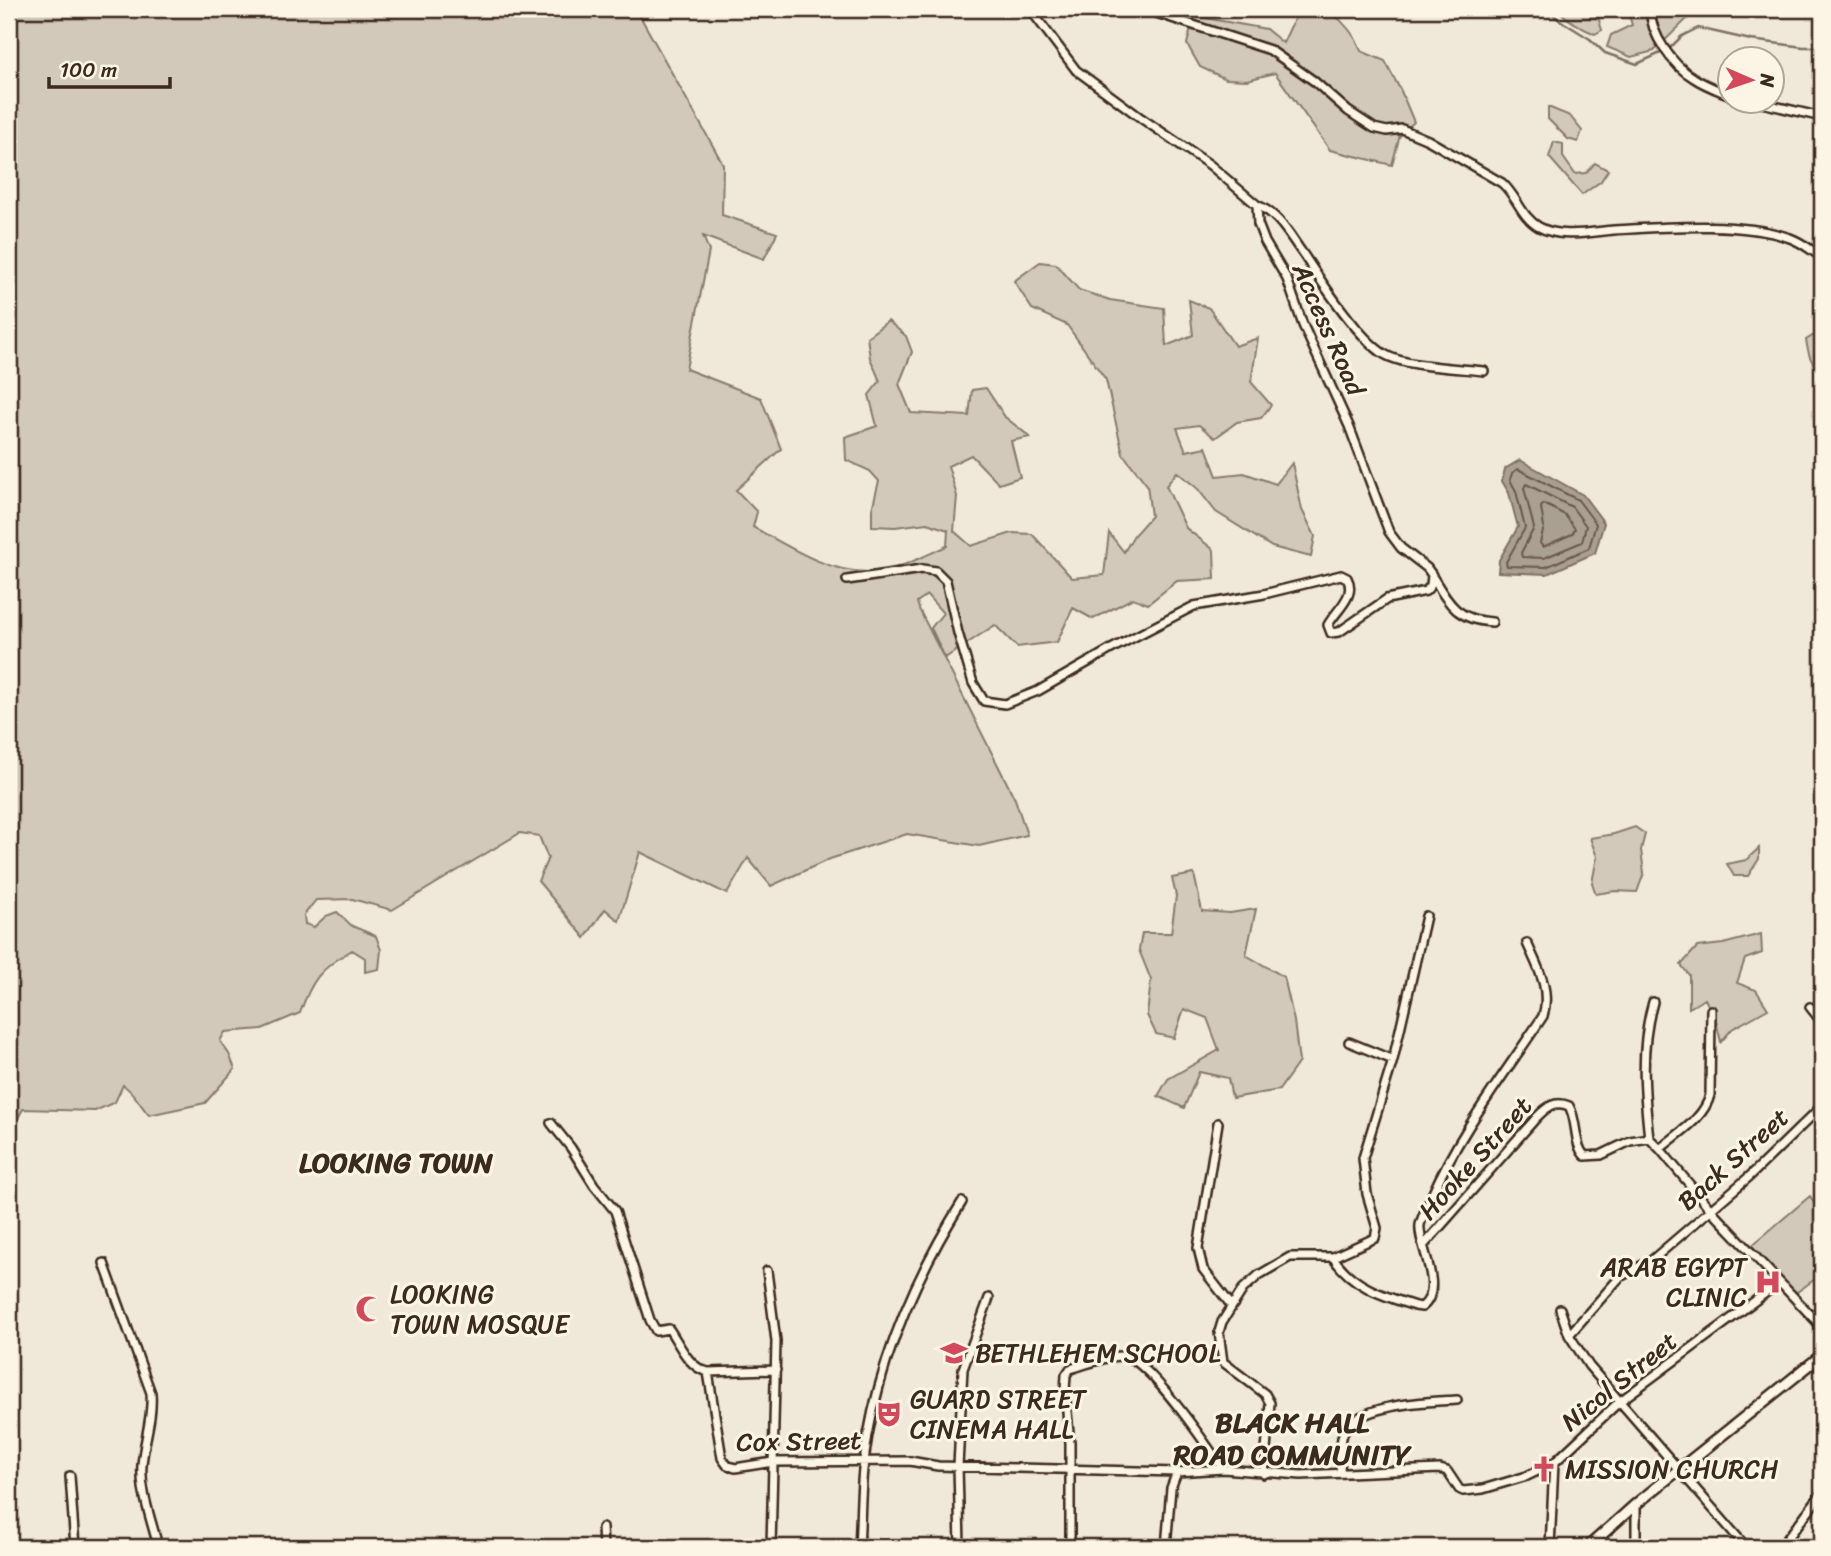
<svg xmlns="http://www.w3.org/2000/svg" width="1831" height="1556" font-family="Sriracha,sans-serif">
	<rect width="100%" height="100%" fill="#f0e9d9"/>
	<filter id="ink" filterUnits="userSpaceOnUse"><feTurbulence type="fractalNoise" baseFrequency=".0143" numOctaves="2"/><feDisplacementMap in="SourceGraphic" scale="14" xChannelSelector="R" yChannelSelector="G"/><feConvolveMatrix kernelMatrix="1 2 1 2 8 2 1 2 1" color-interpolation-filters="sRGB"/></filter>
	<g filter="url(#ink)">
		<path fill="#d2c9ba" stroke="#867a6c" stroke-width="2" d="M9,9H636L723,164L722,215L777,233L764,259L703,236L709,251L686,369L761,398L781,449L736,490L757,512L753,527C788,546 828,573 869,572C896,572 923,556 947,546L948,530L927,523L895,527L872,526V509L879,481L870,471L846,460L845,437L877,426L869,395L880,381L870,358L867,337L888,321L906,336L912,352L899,384L911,413L969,416L972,390L986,388L1005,417L1030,437L1011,441L1020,477L999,484L971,455L948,466L957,496L954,531L971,546L1012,533L1032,534L1072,578L1104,575L1109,533L1124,552L1134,535L1151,516L1147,485L1123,454L1106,380L1067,325L1032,309L1014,281L1040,262L1056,264L1079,290L1110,300L1164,308L1166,346L1193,335L1189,300L1209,308L1235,346L1258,338L1251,382L1271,405L1261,418L1237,422L1215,438L1199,425L1177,428L1186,451L1206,447L1217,476L1244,473L1276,484L1292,463L1302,510L1315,536L1311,557L1272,547L1216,512L1197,488L1177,472L1166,486L1186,528L1214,550L1215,579L1177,581L1148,604L1133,598L1093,619L1073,608L1057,642L1017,647L995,625L945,658L931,628L943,613L927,595L917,602L919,609L1015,799L1027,835L979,846L907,834L830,859L771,886L748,858L727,894L640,852L619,921L605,909L585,938L538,881L548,858L539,836L520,833L392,910L352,899L316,900L304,915L305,924L314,927L326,916L337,912L352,926L376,936L381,950L379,969L365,972V958L352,950C320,969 312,979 300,1013L262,1029L225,1032L220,1041L229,1054L235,1069L205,1103L149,1115C139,1104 135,1093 123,1085L115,1102L95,1111L23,1109L14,1125L9,1129Z
			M1299,9L1319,14L1331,12C1343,21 1356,36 1361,51L1385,61L1401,91L1414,122L1400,135L1392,165L1330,150L1275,73L1247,80L1226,79L1200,67L1187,44L1194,16L1266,29L1283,43Z
			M1557,9H1588L1587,13L1598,17L1602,30L1595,34C1580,28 1568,20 1557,9Z
			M1627,9H1679L1687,19L1654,51L1631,57L1607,47L1611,35L1632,25Z
			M1548,107L1570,116L1582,131L1578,142L1568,139L1548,119Z
			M1554,142L1563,144V157L1575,174L1586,173L1595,163L1608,170L1601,181L1582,195L1549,157Z
			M1816,334L1822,337V371C1810,366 1808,351 1806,340Z
			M1635,827L1645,834L1641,850L1644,873L1637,892L1615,891L1596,894L1592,883L1597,857L1590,838L1614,834Z
			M1759,848V859L1748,876H1734L1727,864L1746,860Z
			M1194,874L1202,911L1230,913L1256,909L1246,955L1284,977L1294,1021L1299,1062L1279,1090L1232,1098L1228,1078L1199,1072L1184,1108L1158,1096L1168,1079L1219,1050L1207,1018L1184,1009L1174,1038L1156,1034L1147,1015L1151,980L1139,950L1142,933H1171L1176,896L1172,878Z
			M1761,934L1762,953L1745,959L1737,983L1756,990L1768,1009L1732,1029L1721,1042L1716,1021L1705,999L1689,1008V975L1681,965L1697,947L1723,944Z
			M1810,1196L1822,1216V1274L1793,1295L1750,1247Z"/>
		<path fill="#aaa091" stroke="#7e7163" stroke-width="2" d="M1520,460L1583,495L1604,523L1595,553L1547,574L1498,572L1499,560L1518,527L1509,493L1502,481L1505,469Z"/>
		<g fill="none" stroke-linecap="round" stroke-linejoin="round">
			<path stroke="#67594c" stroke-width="2" d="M1518,469L1578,500L1596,524L1589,548L1546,567L1507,566L1506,562L1525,528L1516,491L1510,480L1512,473Z
				M1526,484L1572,507L1586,526L1582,542L1544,558L1522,557L1521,553L1534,528L1524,488Z
				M1544,504L1565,515L1575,529L1572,534L1543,547L1540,543L1544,527L1541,507Z"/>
			<path stroke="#7e7163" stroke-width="2.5" d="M1547,9L1558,19L1590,39L1605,53L1637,64L1669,49L1682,36L1698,28L1751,40L1803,47H1822"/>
			<g stroke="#3b2a1e" stroke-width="12">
				<path id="minor" d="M1144,9L1270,50L1314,81L1348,111L1374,128L1387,131L1402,129L1428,140L1502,183C1517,196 1521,217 1539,227C1561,239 1590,232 1614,230C1665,227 1741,221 1790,238C1802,242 1812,251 1822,257
					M1651,9C1649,33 1673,66 1694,78C1704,85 1718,90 1730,95
					M1757,102L1822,117
					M1257,205C1279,214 1289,235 1303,254C1321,281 1357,337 1384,354C1405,367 1458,368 1484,371
					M1432,576C1449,604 1457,620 1492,622
					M847,580L922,569L936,571L946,581L958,633L973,683L984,701L1005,704L1038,691L1113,648L1194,606L1264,594L1341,575L1347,578C1357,596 1336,610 1328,625L1331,633L1339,632L1387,599L1426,591L1431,585L1432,575L1427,568L1401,548L1389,532L1349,426L1303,325L1287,279L1265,242L1258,224L1257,205L1210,165L1141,118L1076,70L1030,9
					M1810,1007L1822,1022
					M1349,1042L1393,1060
					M551,1123L571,1148L594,1185L615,1211L650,1320L656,1331L669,1329C680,1345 688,1367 708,1372L776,1370
					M1218,1123L1198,1248L1203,1269L1231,1305
					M1649,1138L1660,1149L1711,1210L1822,1327
					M1649,1138C1644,1092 1640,1047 1653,1002
					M1660,1149C1678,1133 1704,1119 1710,1095L1711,1010
					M1424,1245L1537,1117C1547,1107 1555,1100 1569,1106C1578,1121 1573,1144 1585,1156L1601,1155L1630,1141L1649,1138
					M1333,1257C1351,1286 1383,1296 1415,1306L1422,1307C1446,1288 1417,1244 1420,1225C1422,1215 1429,1204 1432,1195C1460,1131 1505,1074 1543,1016C1551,989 1538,968 1527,943
					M104,1263L151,1393C153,1418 144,1440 142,1465C140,1492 152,1521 158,1547
					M767,1271L776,1341L771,1547
					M1560,1309L1569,1335L1589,1366L1746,1547
					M1569,1335L1620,1277L1652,1260L1750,1176L1822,1106
					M708,1372L722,1458L727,1465L735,1468L773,1462L910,1461L938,1466L1177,1472L1223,1469L1301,1475L1440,1469L1447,1471L1459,1489L1463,1491L1483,1489L1527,1476L1554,1463L1619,1402L1779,1283
					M1340,1473C1341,1461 1339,1446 1343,1434C1355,1403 1429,1402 1457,1400
					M1264,1474L1270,1403L1265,1394L1223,1362L1219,1332L1222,1322L1243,1289L1259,1275L1290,1257H1333L1375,1238L1377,1228L1367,1194L1363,1158L1393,1060L1426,916
					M70,1476L75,1547
					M1636,1504V1547
					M602,1528L603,1547
					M859,1547C861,1519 860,1490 864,1461C876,1368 912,1282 962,1202
					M960,1547L958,1466L963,1369L989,1298
					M1070,1547V1443L1065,1391L1066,1375L1070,1369C1086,1365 1107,1355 1123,1356C1147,1357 1208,1447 1223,1469
					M1166,1547L1171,1488L1177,1472
					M1550,1547L1554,1463
					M1781,1547L1822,1493"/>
			</g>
			<g stroke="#3b2a1e" stroke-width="14">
				<path id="tertiary" d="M1588,1547L1636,1504L1822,1355"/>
			</g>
			<use href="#minor" stroke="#fcf5e5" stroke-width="7"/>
			<use href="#tertiary" stroke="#fcf5e5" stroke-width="9"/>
		</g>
	</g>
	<defs>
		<g id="hospital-bare" transform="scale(2.1)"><path d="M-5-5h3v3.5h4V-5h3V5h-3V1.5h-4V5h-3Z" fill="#d1495b" stroke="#fcf5e5" stroke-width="2.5" paint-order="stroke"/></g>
		<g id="mosque-bare" transform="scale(2.1)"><path d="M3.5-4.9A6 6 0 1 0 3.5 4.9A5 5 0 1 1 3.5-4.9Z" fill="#d1495b" stroke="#fcf5e5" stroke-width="2.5" paint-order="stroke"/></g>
		<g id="school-bare" transform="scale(2.1)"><path d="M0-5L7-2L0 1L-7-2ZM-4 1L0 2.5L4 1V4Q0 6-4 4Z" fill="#d1495b" stroke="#fcf5e5" stroke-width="2.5" paint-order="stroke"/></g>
		<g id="theatre-bare" transform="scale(2.1)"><path d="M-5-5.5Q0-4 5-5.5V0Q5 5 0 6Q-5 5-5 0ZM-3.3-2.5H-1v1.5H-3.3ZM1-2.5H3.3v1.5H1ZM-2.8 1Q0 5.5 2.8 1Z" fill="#d1495b" stroke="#fcf5e5" stroke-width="2.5" paint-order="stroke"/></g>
		<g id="church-bare" transform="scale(2.1)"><path d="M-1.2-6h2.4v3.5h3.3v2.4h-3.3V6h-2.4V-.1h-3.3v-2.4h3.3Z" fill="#d1495b" stroke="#fcf5e5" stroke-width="2.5" paint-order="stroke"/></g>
	</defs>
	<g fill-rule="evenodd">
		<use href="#hospital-bare" x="1768" y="1282"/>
		<use href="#mosque-bare" x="369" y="1309"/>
		<use href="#school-bare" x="954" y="1353"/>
		<use href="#theatre-bare" x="889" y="1414"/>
		<use href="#church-bare" x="1544" y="1469"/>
	</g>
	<g text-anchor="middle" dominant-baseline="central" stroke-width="6" stroke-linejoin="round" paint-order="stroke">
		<g font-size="26" fill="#3b2a1e" stroke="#fcf5e5">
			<text transform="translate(1329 329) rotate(66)">Access Road</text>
			<text transform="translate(1475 1158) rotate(-48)">Hooke Street</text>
			<text transform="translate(1733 1159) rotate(-42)">Back Street</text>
			<text transform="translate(1619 1381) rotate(-39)">Nicol Street</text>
			<text transform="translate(799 1441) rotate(-1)">Cox Street</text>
		</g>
		<g font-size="26" fill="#3b2a1e" stroke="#fcf5e5" text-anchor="start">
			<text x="1747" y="1267" text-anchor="end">ARAB EGYPT<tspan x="1747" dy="30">CLINIC</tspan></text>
			<text x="390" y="1294">LOOKING<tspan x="390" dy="30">TOWN MOSQUE</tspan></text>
			<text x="975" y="1353">BETHLEHEM SCHOOL</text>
			<text x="910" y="1399">GUARD STREET<tspan x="910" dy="30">CINEMA HALL</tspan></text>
			<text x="1565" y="1469">MISSION CHURCH</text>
		</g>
		<g font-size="28" font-weight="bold" fill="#3b2a1e" stroke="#fcf5e5">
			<text x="396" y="1162">LOOKING TOWN</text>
			<text x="1292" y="1422">BLACK HALL<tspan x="1292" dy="32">ROAD COMMUNITY</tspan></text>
		</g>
	</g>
	<rect width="1831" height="1556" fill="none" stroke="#fcf5e5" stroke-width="35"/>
	<rect x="18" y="18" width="1796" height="1521" fill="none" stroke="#3b2a1e" stroke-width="2.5" filter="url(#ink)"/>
	<g transform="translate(1751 80) rotate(92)"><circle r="33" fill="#fcf5e5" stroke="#afa495" stroke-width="2"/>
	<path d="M0-5L12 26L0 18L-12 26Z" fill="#d1495b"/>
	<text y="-10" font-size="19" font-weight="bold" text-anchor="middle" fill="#3b2a1e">N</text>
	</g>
	<path d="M49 77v10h121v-10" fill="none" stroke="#3b2a1e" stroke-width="3.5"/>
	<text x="60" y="77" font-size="21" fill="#3b2a1e" stroke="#fcf5e5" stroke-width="5" paint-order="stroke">100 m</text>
</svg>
